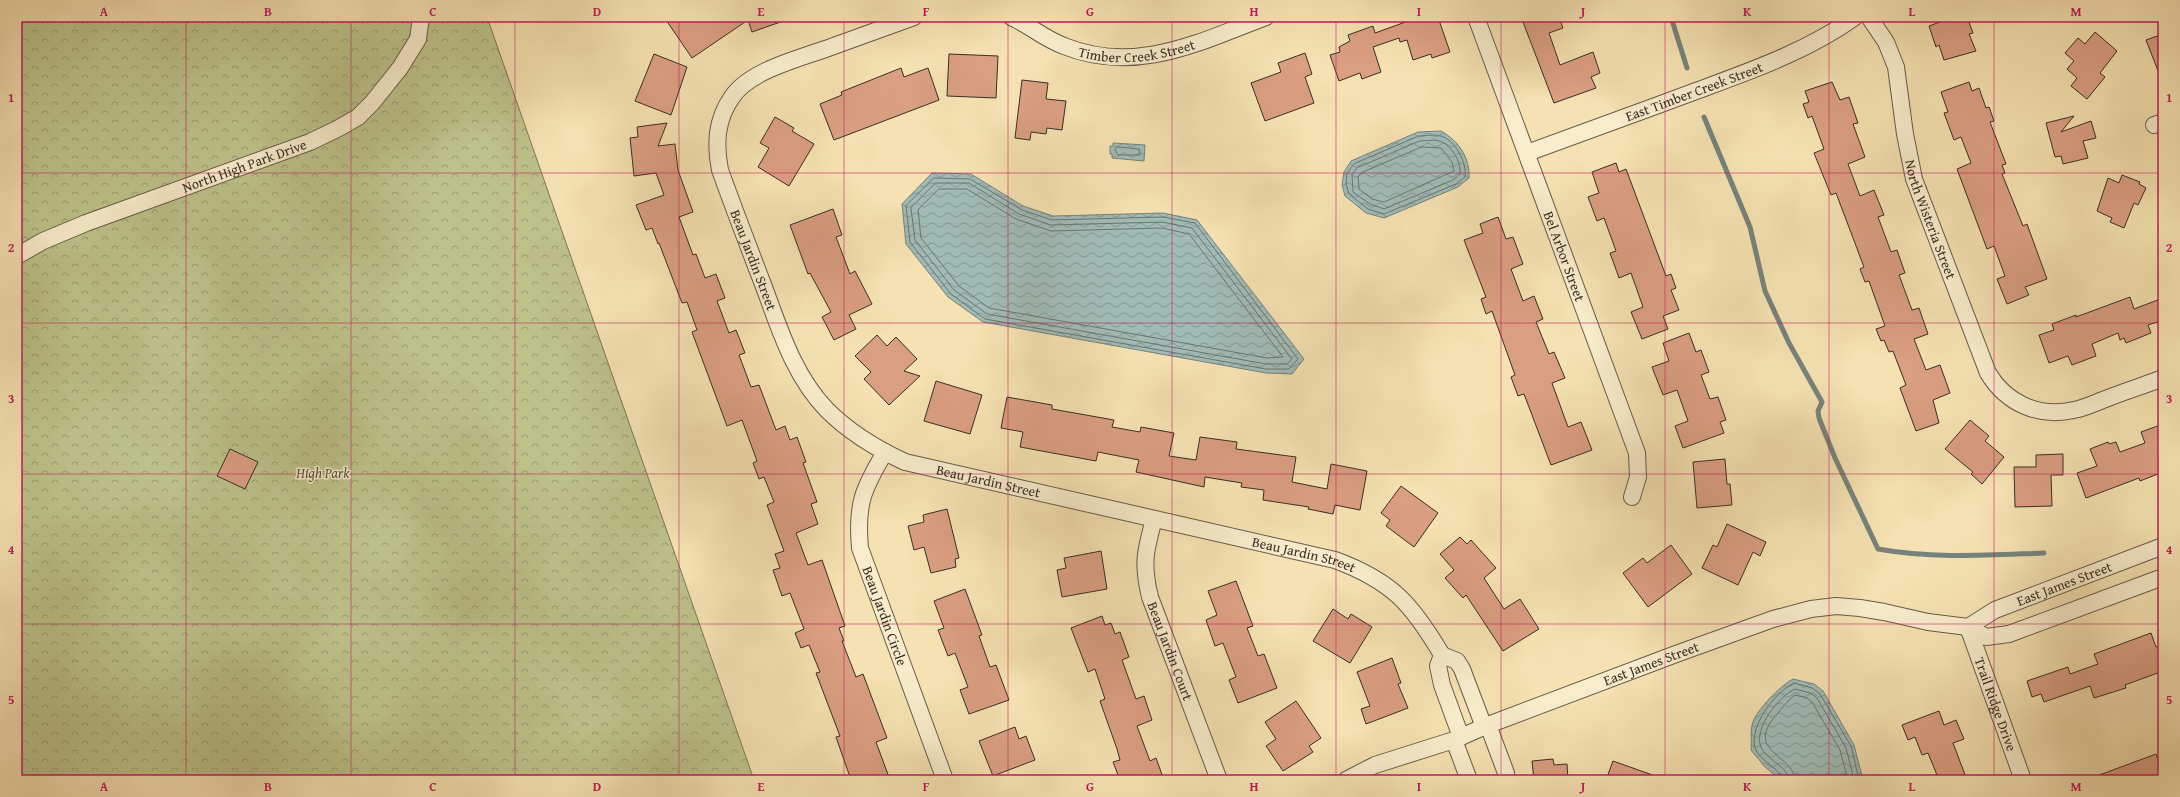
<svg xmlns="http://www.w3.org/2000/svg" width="2180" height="797" font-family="'Gentium Book Plus',serif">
	<defs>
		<pattern id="park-crowns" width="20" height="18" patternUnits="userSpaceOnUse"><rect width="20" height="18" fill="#bdc28a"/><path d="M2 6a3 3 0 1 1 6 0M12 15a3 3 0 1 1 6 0" fill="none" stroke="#9a9e71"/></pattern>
		<pattern id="water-waves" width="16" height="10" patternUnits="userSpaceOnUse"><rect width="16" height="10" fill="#a0bbb6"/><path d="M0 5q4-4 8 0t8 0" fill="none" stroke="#839894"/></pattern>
	</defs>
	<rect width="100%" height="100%" fill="#f5e1b1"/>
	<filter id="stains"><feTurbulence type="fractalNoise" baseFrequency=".005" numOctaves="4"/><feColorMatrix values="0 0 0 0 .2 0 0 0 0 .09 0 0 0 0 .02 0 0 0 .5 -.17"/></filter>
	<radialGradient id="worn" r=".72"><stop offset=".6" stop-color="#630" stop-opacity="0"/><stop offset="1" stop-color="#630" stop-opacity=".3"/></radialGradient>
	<path fill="url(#park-crowns)" stroke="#7a7858" d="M17,17H487L754,780H17Z"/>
	<path fill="url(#water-waves)" stroke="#76837c" d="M1441,131C1459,141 1470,158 1469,178L1458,187L1384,218L1366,213L1345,196L1342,185L1344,172L1351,161L1418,132Z
		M1113,143L1145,145L1144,161L1112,158V154H1110V146H1113Z
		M932,173L971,174L1023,206L1053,216L1163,213L1197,220L1304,359L1292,374L1266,373L983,322L948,297L906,244L902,204Z
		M1793,679L1814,684L1823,691L1854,745L1863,780H1781L1765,767L1751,750C1752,742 1750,733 1752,725C1755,711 1781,685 1793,679Z"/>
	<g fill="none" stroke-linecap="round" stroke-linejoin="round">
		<path stroke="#6c756e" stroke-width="1" d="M1419,136C1425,136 1435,134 1441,136C1456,141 1467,163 1465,177L1456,184L1384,214L1368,209L1349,194L1346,184L1347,173L1354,164Z
			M1420,141C1426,141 1434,139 1439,141C1451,144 1462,163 1460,174L1453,180L1384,209L1370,204L1353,192L1352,175L1357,168Z
			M1118,147L1139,149L1140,155H1118L1115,150Z
			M1422,147L1441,148L1452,162L1454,171L1384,202L1372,199L1359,189L1358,177L1361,173Z
			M934,178L970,179L1022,210L1052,220L1163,217L1195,223L1298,359L1289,369H1266L985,319L951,294L910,242L906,206Z
			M936,183H969L1019,214L1051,225L1162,222L1192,228L1292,359L1287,364H1266L987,314L954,290L915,240L911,208Z
			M939,189H967L1016,219L1051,231L1162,228L1189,234L1283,357L1267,358L989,308L959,286L921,238L918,210Z
			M1783,780C1782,770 1759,760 1755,748C1749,726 1775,692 1794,683L1812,688L1820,694L1851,746L1859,780
			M1789,780C1788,766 1766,760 1761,747C1753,729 1779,696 1795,689L1810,693L1817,698L1846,748L1854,780
			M1795,780C1794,754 1742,752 1778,713C1783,707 1789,699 1795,695L1807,698L1812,702L1840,750L1848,780"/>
		<path stroke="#76837c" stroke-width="5" d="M1671,17L1687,68
			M1704,117L1750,227L1765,291L1789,343L1822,402L1818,411L1819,418L1835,458L1878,549C1933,559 1988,555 2044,553"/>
	</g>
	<path fill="#da9e81" stroke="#372f25" d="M664,17H789V19L752,32L748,20L692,58Z
		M1410,17H1438L1450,52L1432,58L1431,54L1413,60L1407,40L1400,42L1399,38L1373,47L1381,72L1362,79L1360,73L1339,81L1330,55L1340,52L1339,47L1350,41L1348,35L1373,26L1375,33L1411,20Z
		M1526,17H1559L1563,28L1549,33L1560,65L1593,52L1600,73L1591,77L1596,88L1554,103L1523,22L1527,20Z
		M1939,17H1967L1973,33L1969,34L1976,51L1944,60L1939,45L1936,47L1929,26L1940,22Z
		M2095,32L2117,51L2100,73L2105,77L2087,99L2071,86L2077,78L2067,69L2074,61L2065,53L2078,38L2085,44Z
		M2163,34V81H2162L2146,40Z
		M1305,53L1312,74L1305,77L1314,103L1265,121L1251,83L1281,72L1278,63Z
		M654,54L687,67L671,115L635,101Z
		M949,54L998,56L996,98L947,96Z
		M901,68L904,77L928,68L939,100L834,140L820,104L842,95L841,92Z
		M1022,80L1048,83L1046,99L1066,101L1062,130L1047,128L1046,134L1031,132L1030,140L1015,138Z
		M1832,82L1840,100L1849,97L1858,123L1853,124L1865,157L1848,164L1860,196L1874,190L1884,215L1878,217L1891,252L1897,250L1905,273L1899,275L1912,310L1919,308L1928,334L1914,339L1926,370L1940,365L1950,393L1933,400L1939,423L1916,431L1900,388L1906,385L1893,351L1889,352L1884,340L1881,341L1876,329L1885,326L1869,281L1865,282L1860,269L1864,267L1836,193L1831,195L1814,153L1824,149L1812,116L1808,118L1803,104L1809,102L1805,91Z
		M1969,82L1972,91L1979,88L1986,108L1989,107L1994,121L1990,122L2006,164L2002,165L2005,173L2002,174L2023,226L2027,224L2047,279L2025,287L2029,295L2007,304L1997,279L2005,276L1994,246L1987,249L1957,169L1971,163L1961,137L1954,140L1944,113L1948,112L1941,92Z
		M2074,116L2061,132L2091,121L2096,138L2083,141L2088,158L2063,164L2061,156L2055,157L2046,123Z
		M775,117L794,128L792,131L814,144L789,186L758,167L769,148L760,143Z
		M667,123L658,146L675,144L678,170L693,212L679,217L693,255L696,254L705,278L716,274L725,298L717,301L729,333L736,330L745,353L739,355L751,387L759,385L776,430L785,426L790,440L797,437L806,462L803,463L817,502L811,504L818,524L796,533L808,565L822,560L845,626L839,628L844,641H842L856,677L863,674L887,738L876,742L890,780H851L836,737L840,736L816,673L820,672L809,645L801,648L795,633L804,629L790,593L782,596L773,570L780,568L775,554L784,551L767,505L774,502L764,477L759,479L753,463L757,461L742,420L727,426L692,332L697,330L687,302L682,303L659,243L658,244L652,228L646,230L636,205L664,195L656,173L634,176L630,138L638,137L637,127Z
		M1616,163L1619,172L1626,169L1666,276L1671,274L1676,288L1671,290L1679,310L1663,316L1668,329L1642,339L1631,312L1643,307L1631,273L1619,278L1610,253L1616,251L1604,218L1597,221L1588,197L1599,193L1592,172Z
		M2122,175L2140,182L2139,184L2146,188L2138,205L2134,203L2124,228L2110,222L2112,218L2097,211L2108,178L2119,183Z
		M833,209L842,235L836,237L850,274L855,271L872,304L849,315L856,329L834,340L822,317L831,312L810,273L808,274L790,225Z
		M1498,217L1506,239L1513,237L1523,264L1511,269L1523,301L1534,296L1543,319L1536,322L1549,354L1554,352L1565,378L1552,383L1568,427L1581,422L1592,450L1551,465L1524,394L1518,396L1511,377L1515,375L1492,311L1486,314L1481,299L1486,297L1464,240L1483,233L1480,224Z
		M2130,297L2134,309L2163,298V320L2148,325L2151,333L2126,343L2124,338L2120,340L2118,333L2092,344L2096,356L2072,365L2068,356L2049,363L2039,335L2054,330L2052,324L2076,315V317Z
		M1689,333L1696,352L1701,350L1709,372L1701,375L1710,399L1718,397L1726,420L1720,422L1724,433L1683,448L1675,426L1688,421L1677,390L1663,395L1652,367L1669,361L1663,343Z
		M877,335L887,346L896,337L917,359L904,371L920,376L889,405L864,379L871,372L855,356Z
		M936,381L982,395L970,434L924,421Z
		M1007,397L1052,405V409L1114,420L1112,427L1140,432L1141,427L1174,433L1169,456L1196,460L1200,437L1237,442L1236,449L1296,457L1292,482L1327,489L1331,464L1367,471L1360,510L1335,505L1333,514L1308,509L1309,507L1263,500L1264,490L1241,487L1242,483L1205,477L1204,487L1136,472L1139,460L1098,452L1096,461L1020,447L1023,432L1001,428Z
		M1970,420L1989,436L1985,441L2004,457L1982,484L1971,474L1973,472L1945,449Z
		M2163,424V472L2140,481L2139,478L2086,498L2077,473L2097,466L2090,449L2108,442L2109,444L2116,442L2120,452L2145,443L2141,432Z
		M230,449L258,462L245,489L217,476Z
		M2063,454V475H2051L2052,506L2015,507L2014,467H2036V455Z
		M1725,459L1727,484H1730L1732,505L1697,508L1693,462Z
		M1401,486L1438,513L1414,547L1386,526L1390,520L1381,513Z
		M947,509L959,558L955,559L956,567L931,573L924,547L914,550L908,526L924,522L923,515Z
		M1727,524L1766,542L1760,556L1753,552L1738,585L1702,568L1713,545L1717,547Z
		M1460,537L1467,544L1471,540L1496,568L1484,578L1504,609L1520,599L1539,629L1503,651L1466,595L1463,598L1445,578L1454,570L1440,554Z
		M1671,545L1692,574L1648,607L1623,573L1643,558L1647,563Z
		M1101,551L1107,589L1062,597L1057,570L1066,568L1064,558Z
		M1236,581L1253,626L1247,628L1258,656L1264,654L1277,688L1238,703L1229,680L1236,677L1223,643L1215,646L1206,620L1217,615L1208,591Z
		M965,589L982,635L979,636L990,667L996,665L1009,700L969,714L960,690L968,687L955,653L948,656L938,630L944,628L934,601Z
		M1333,609L1348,619L1351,614L1372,627L1350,663L1313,641Z
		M1102,616L1105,625L1111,623L1115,634L1120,632L1129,657L1122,660L1136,699L1144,696L1152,720L1137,726L1150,761L1156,758L1164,780H1120L1113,762L1120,760L1117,749L1100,701L1105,699L1095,669L1088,672L1071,628Z
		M2151,633L2156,647L2163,644V671L2125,685L2126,688L2094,698L2090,686L2044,702L2041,694L2032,697L2027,681L2068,667L2070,674L2098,664L2094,654Z
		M1392,658L1401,683L1398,684L1408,708L1366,724L1361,709L1370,706L1357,672Z
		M1296,701L1321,738L1309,746L1313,752L1283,771L1266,746L1276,739L1265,722Z
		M1939,711L1944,725L1956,720L1964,739L1953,743L1967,780H1939L1928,753L1922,755L1915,737L1908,740L1902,725Z
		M1015,727L1019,739L1026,736L1035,760L993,776L979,741Z
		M2156,754L2163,774V780H2094V777Z
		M1553,759L1554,765L1567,764L1568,780H1534L1532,761Z
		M1613,761L1661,778V780H1606Z"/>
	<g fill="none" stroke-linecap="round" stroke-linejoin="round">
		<g stroke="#665c48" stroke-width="18">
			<g id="minor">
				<path id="s1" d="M914,17C887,27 859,37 831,47C801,58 750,70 732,97C716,120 715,144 720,170C734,209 749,248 764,287C780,330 794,376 827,410C850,433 877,449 905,462L1335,560C1392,581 1412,604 1442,655"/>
				<path id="s2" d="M1011,17C1029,25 1045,39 1064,46C1136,75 1199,42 1266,17"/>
				<path id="s3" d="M1476,17L1637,453L1638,477L1632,497"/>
				<path id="s4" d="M1869,17L1886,42L1896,67L1905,134L1914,179L1988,373C2006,403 2038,418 2074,410C2085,408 2097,402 2108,398C2126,391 2145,385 2163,378"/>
				<path d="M2154,125L2163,122"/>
				<path id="s5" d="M1527,153C1584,132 1640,112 1696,91C1750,71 1808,51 1855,17"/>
				<path id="s6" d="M17,256L43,241L86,223L310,142L339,128L358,117L372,103L400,68L418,39L421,17"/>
				<path id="s7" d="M885,452C863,489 856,504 860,548L945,780"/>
				<path id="s8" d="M1154,519C1145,552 1142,564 1150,597L1219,780"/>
				<path id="s9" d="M1968,627L1995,610L2163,546"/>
				<path id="s10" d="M1968,627L2023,780"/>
				<path d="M1442,655L1457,661L1462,669L1484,727"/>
				<path d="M1442,655L1438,666L1442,685L1461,737"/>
				<path d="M1488,725L1506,773V780"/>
				<path d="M1454,740L1469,780"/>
				<path id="s11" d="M1346,780L1375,765L1454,740L1488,725L1676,654L1773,619L1811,609L1836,606L1860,608L1884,612L1928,622L1968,627L1986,637L2009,634L2163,577"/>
			</g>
		</g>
		<use href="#minor" stroke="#f8eccc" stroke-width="16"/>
	</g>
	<path fill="none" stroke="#c2185b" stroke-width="1" stroke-opacity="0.55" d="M186,17V780M351,17V780M515,17V780M679,17V780M844,17V780M1008,17V780M1172,17V780M1336,17V780M1501,17V780M1665,17V780M1829,17V780M1994,17V780M17,173H2163M17,323H2163M17,474H2163M17,624H2163"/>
	<g text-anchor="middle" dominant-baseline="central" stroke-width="3" stroke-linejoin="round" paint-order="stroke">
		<g font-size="14" fill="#372f25" stroke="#f8eccc">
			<text stroke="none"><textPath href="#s2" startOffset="135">Timber Creek Street</textPath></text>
			<text stroke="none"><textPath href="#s5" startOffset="178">East Timber Creek Street</textPath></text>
			<text stroke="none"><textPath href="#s6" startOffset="245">North High Park Drive</textPath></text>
			<text stroke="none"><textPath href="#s4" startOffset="214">North Wisteria Street</textPath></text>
			<text stroke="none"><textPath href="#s3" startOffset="255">Bel Arbor Street</textPath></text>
			<text stroke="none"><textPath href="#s1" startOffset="373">Beau Jardin Street</textPath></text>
			<text stroke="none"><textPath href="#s1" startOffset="721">Beau Jardin Street</textPath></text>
			<text stroke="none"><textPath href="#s1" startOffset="1045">Beau Jardin Street</textPath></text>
			<text stroke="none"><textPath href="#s9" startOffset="106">East James Street</textPath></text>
			<text stroke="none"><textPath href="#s7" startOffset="174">Beau Jardin Circle</textPath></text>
			<text stroke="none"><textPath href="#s8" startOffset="137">Beau Jardin Court</textPath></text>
			<text stroke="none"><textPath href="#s11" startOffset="327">East James Street</textPath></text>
			<text stroke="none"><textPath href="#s10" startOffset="82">Trail Ridge Drive</textPath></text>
		</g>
		<g font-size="14" font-style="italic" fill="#524c39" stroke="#f8eccc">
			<text x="323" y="473">High Park</text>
		</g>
	</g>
	<rect width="2180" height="797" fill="none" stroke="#f5e1b1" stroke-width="44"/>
	<rect x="22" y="22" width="2136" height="753" fill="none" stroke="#c2185b" stroke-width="1.5"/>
	<g font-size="13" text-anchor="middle" font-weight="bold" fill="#c2185b">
		<text x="104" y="16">A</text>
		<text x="268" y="16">B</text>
		<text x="433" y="16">C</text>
		<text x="597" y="16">D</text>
		<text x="761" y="16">E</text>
		<text x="926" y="16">F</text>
		<text x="1090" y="16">G</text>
		<text x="1254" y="16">H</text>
		<text x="1419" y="16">I</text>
		<text x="1583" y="16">J</text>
		<text x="1747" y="16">K</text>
		<text x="1912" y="16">L</text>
		<text x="2076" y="16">M</text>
		<text x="11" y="102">1</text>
		<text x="2169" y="102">1</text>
		<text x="11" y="252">2</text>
		<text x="2169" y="252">2</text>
		<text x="11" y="403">3</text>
		<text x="2169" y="403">3</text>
		<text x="11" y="554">4</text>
		<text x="2169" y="554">4</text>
		<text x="11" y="704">5</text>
		<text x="2169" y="704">5</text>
		<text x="104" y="791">A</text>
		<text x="268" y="791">B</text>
		<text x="433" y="791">C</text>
		<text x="597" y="791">D</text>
		<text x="761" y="791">E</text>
		<text x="926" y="791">F</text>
		<text x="1090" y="791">G</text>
		<text x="1254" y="791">H</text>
		<text x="1419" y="791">I</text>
		<text x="1583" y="791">J</text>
		<text x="1747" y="791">K</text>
		<text x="1912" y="791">L</text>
		<text x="2076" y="791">M</text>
	</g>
	<rect width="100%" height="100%" filter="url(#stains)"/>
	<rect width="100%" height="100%" fill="url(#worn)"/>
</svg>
